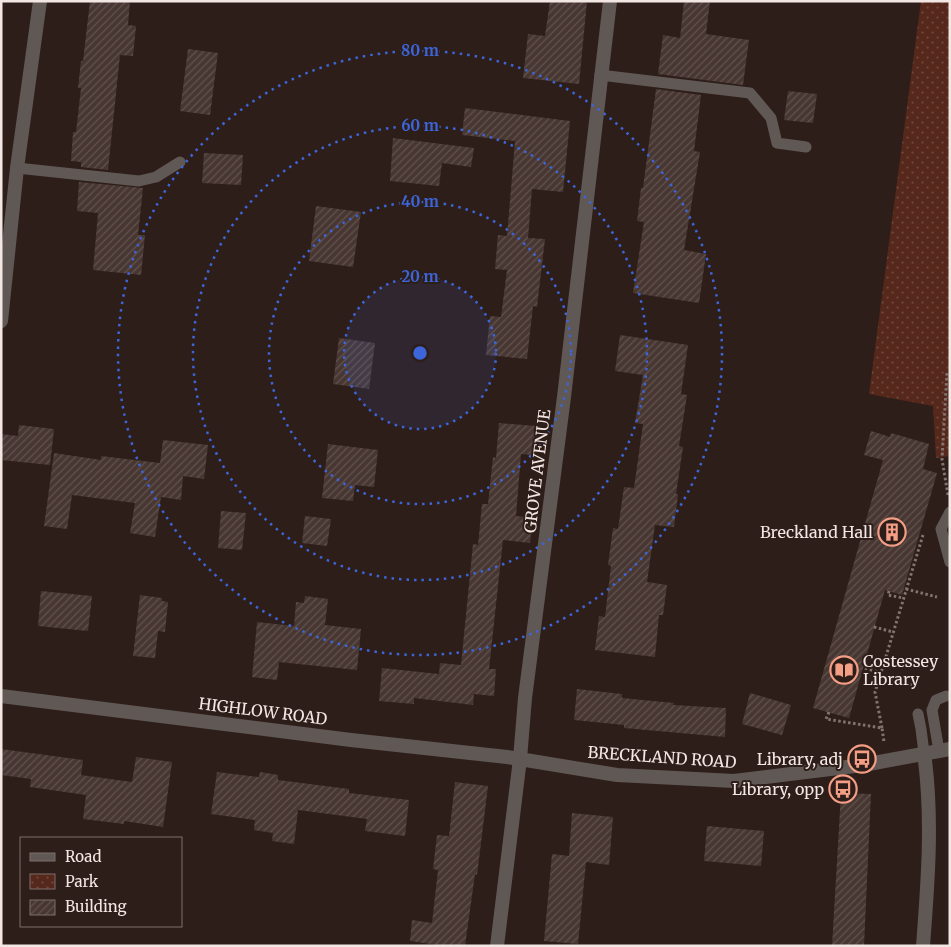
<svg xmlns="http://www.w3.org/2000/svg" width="951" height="947" font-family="Merriweather,serif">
	<defs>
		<pattern id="park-dots" width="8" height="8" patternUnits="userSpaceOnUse" patternTransform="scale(1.25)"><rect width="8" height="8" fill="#56281c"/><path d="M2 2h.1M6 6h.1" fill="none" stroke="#6f473d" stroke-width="1.8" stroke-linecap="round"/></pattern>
		<pattern id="building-hatch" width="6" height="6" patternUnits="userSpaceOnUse" patternTransform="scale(1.25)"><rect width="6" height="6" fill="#473631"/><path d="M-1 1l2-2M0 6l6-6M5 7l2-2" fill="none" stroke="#62534f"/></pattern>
	</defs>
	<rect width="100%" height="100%" fill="#2e1e19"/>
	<path fill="url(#park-dots)" d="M921,1H950V456L936,458L933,406L869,394Z"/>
	<path fill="url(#building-hatch)" d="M90,1H130L128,25L136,26L133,56L120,55L108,170L81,167V162L71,161L73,132H76L81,88H78L81,61H83Z
		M550,1H587L579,84L523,78L528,34L545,36Z
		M684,1H710L706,34L749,40L743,85L658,74L663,35L680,38Z
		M188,49L218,53L210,115L180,111Z
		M656,89L701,95L694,151L700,152L684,250L706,254L699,303L633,293L644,222L637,221L641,188H643Z
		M788,91L817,94L813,123L784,120Z
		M465,108L570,121L563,192L532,189L528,238L545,239L537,307L533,306L527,359L486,355L490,316L501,317L507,270L495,269L498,235L507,236L515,141L462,135Z
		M393,138L474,148L471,167L442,163L439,186L390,181Z
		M204,153L243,155L241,185L202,183Z
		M79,182L143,188L138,235H145L141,275L93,270L98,213L77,211Z
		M316,206L361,212L353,267L309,261Z
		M620,335L688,345L681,394L687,395L679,446L683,447L676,494H678L674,527L655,525L647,582L667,585L663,615H659L655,657L595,650L599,616L605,617L611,566L608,565L613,528L618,529L624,487L634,488L643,424L635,423L643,375L615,371Z
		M339,338L375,343L369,389L333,384Z
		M499,423L536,426L533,455L521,454L516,516L533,518L530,543L503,540L489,669H496L494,696L474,694L473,705L414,698V704L379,701L382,668L439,674L440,663L461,665L473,544L478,545L482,504H488L493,457L496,458Z
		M19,425L54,429L50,465L1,460V434L18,436Z
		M871,431L890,437L891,433L929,444L923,469L937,473L902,595L885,590L849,718L813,708L883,460L864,455Z
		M163,440L208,445L204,479L183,476L181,500L161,497L155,537L130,533L135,503L72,495L67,529L44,526L54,453L101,460V456L160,463Z
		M328,444L378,450L374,487L355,485L353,501L322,498Z
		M221,511L246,513L242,550L218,548Z
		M305,516L331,519L327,546L302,543Z
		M41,591L92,596L88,631L38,626Z
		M140,595L162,598V601L168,602L165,632L158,631L155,658L133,656Z
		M305,596L328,599L325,625L361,629L357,670L279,662L277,680L252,677L257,622L294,626L296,602L304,603Z
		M577,689L622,694V698L674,703L673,705L726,708L725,737L624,728V725L574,720Z
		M750,693L791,705L782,735L742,724Z
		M1,749L83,760L81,775L132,782L136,757L172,762L163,827L124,821V824L83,819L86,795L30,787L31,779L1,775Z
		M217,772L259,777L260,772L278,775V780L349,789V793L409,800L405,836L365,831L367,819L298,810L294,844L272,841L273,833L254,830L255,820L211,814Z
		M455,782L488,786L477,875L475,874L465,946H445L410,941L412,920L432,923L438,870L433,869L437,835L449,836Z
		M841,793L871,794L864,946H832Z
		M572,813L613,817L609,865L586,862L578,944L544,941L552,854L569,856Z
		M707,826L764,831L761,866L704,861Z"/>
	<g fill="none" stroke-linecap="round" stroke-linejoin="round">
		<path stroke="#82736f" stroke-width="3" stroke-dasharray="2.5 2.5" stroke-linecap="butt" d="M948,495L942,459L947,373H950
			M906,589L937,597
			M889,591L888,595L903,598
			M874,627L893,632
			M865,668L881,673
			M880,676L923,535
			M829,712L826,719L882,728L884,742
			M882,728L875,692L880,676L913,685"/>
		<path stroke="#605855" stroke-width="11" d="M600,75L750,93L771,118L777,143L806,147
			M17,168L139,181L156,177L180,162
			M950,512L941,529L950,562
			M918,714L921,729L924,753
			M939,751L932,710L936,700L946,696"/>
		<path stroke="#605855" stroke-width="14" d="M1,321L17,168L40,1
			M1,696L351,740L507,757L617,775L676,778L734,781L863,765L950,749
			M497,946L520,759L525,698L564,397L610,1
			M923,946C928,881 933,817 924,753"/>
	</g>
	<circle cx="420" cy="353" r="76" fill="#3d65da" fill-opacity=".12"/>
	<g fill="none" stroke="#3d65da" stroke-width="2.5" stroke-dasharray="2.5 5">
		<circle cx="420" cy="353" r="76"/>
		<circle cx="420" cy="353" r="151"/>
		<circle cx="420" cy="353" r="227"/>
		<circle cx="420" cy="353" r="302"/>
	</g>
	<defs>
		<g id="building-ring" transform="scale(1.4375)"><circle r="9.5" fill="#2e1e19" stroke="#f49e86" stroke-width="1.5"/><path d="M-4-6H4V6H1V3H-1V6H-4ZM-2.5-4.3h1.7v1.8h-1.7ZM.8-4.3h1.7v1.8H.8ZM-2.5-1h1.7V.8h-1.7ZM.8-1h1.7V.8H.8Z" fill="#f49e86"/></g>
		<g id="library-ring" transform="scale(1.4375)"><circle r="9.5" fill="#2e1e19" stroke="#f49e86" stroke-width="1.5"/><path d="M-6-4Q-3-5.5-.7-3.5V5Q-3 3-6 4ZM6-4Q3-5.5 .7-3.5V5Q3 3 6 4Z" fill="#f49e86"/></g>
		<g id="bus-ring" transform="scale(1.4375)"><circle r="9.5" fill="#2e1e19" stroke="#f49e86" stroke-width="1.5"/><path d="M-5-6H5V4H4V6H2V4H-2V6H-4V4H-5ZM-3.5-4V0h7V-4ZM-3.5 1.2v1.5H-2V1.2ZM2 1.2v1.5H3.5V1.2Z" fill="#f49e86"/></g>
	</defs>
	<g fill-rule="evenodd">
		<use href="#building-ring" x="892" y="532"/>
		<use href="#library-ring" x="844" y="670"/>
		<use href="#bus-ring" x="862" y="759"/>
		<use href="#bus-ring" x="843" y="789"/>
	</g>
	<g text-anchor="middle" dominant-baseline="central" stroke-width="4" stroke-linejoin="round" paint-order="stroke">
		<g font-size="16" fill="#f3e7e4" stroke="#2e1e19">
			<text transform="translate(537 471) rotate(-83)">GROVE AVENUE</text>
			<text transform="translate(263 711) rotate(7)">HIGHLOW ROAD</text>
			<text transform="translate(662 757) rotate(4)">BRECKLAND ROAD</text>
		</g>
		<g font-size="16" fill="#f3e7e4" stroke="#2e1e19" text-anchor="end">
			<text x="873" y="532">Breckland Hall</text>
			<text x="863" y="661" text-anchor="start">Costessey<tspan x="863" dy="18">Library</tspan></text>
			<text x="843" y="759">Library, adj</text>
			<text x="824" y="789">Library, opp</text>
		</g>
	</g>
	<circle cx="420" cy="353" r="8" fill="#3d65da" stroke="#2e1e19" stroke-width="2.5"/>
	<g font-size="15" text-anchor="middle" font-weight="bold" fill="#3d65da" stroke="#2e1e19" stroke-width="4" stroke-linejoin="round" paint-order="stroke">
		<text x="420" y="56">80 m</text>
		<text x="420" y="131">60 m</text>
		<text x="420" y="207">40 m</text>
		<text x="420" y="282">20 m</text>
	</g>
	<rect width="951" height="947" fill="none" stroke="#f3e7e4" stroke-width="5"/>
	<rect x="20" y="837" width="162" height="90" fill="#2e1e19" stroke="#7d6e6a"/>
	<rect x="30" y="853" width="25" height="8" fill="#605855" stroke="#7d6e6a"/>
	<text x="65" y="862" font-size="15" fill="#f3e7e4">Road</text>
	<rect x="30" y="874" width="25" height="15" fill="url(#park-dots)" stroke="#7d6e6a"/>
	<text x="65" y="887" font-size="15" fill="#f3e7e4">Park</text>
	<rect x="30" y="900" width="25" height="15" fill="url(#building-hatch)" stroke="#7d6e6a"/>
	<text x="65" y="912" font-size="15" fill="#f3e7e4">Building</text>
</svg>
